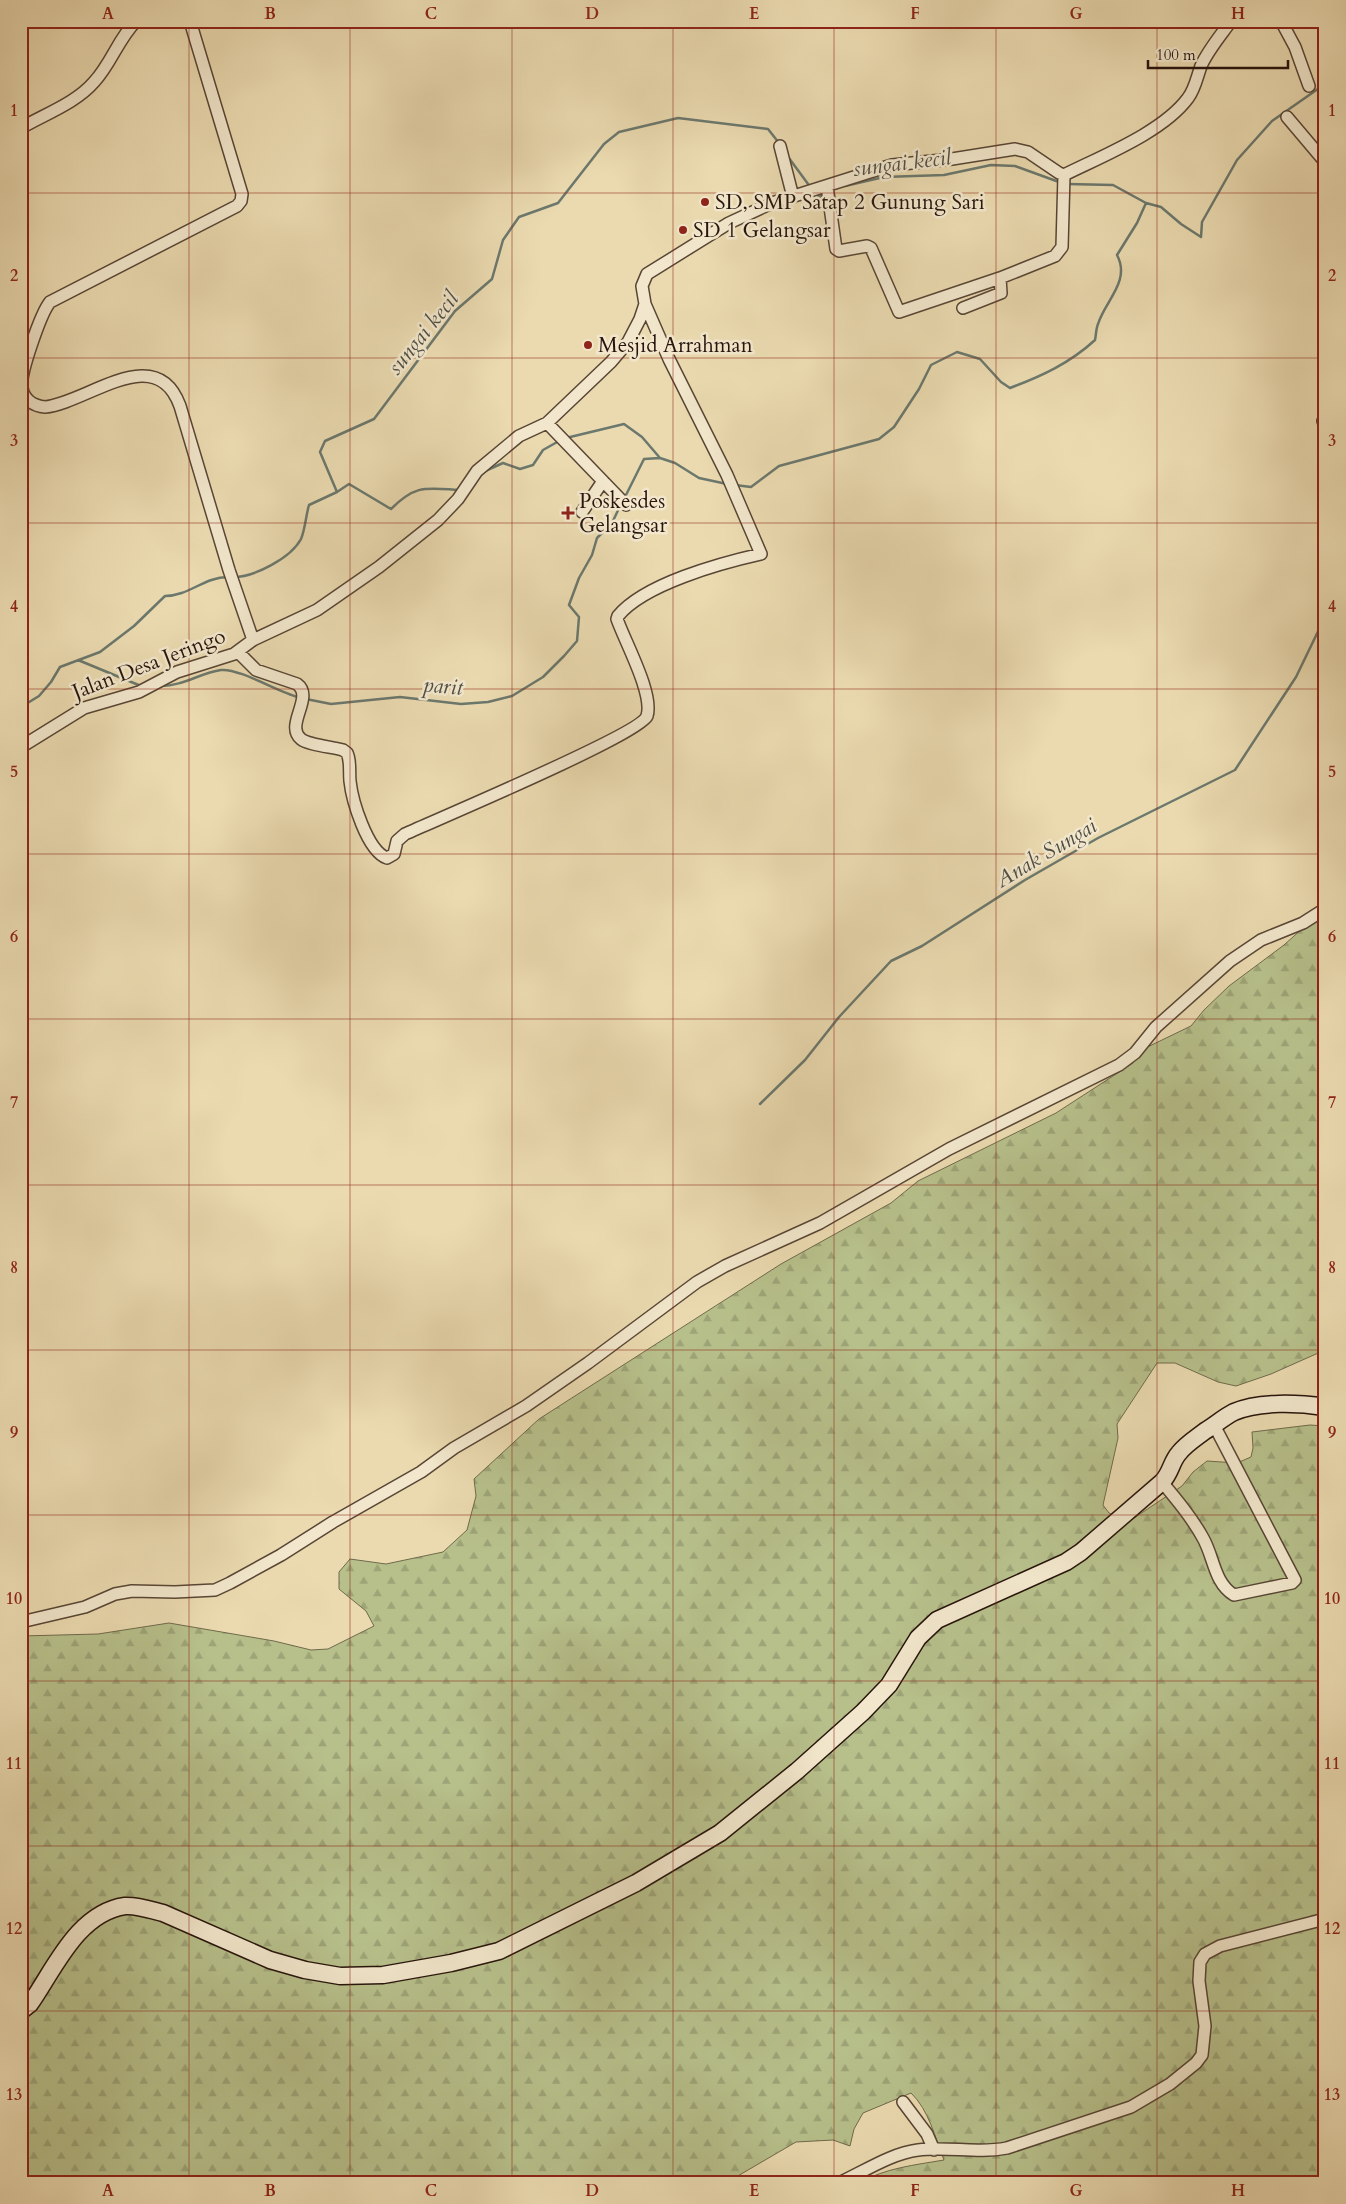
<svg xmlns="http://www.w3.org/2000/svg" width="1346" height="2204" font-family="Cardo,serif">
	<defs>
		<pattern id="forest-firs" width="22" height="20" patternUnits="userSpaceOnUse" patternTransform="scale(1.25)"><rect width="22" height="20" fill="#b7c08b"/><path d="M5 1l3.5 6h-7zM16 11l3.5 6h-7z" fill="#9da477"/></pattern>
	</defs>
	<rect width="100%" height="100%" fill="#ebdab0"/>
	<filter id="stains"><feTurbulence type="fractalNoise" baseFrequency=".004" numOctaves="4"/><feColorMatrix values="0 0 0 0 .2 0 0 0 0 .09 0 0 0 0 .02 0 0 0 .5 -.17"/></filter>
	<radialGradient id="worn" r=".72"><stop offset=".6" stop-color="#630" stop-opacity="0"/><stop offset="1" stop-color="#630" stop-opacity=".3"/></radialGradient>
	<path fill="url(#forest-firs)" stroke="#6f6a4c" d="M1325,916V1350L1271,1374L1236,1386L1218,1382L1175,1363H1157L1117,1424L1118,1438L1103,1505L1109,1513L1128,1522L1182,1486L1193,1472L1207,1461L1237,1463L1251,1457L1253,1448L1252,1432L1310,1425L1325,1426V2183H859C885,2168 915,2165 944,2160C935,2138 929,2110 911,2093L863,2113L854,2129L850,2146L833,2140L796,2142L736,2177L718,2183H284L273,2181L270,2183H21V1636L98,1634L169,1623L274,1641L311,1650L328,1649L374,1626L366,1611L339,1589V1572L350,1559L386,1564L443,1552L467,1530L476,1496L474,1479L539,1419L781,1264L891,1203L918,1181L1056,1113L1133,1063L1135,1053L1191,1026L1204,1010L1229,986L1284,945L1304,927Z"/>
	<g fill="none" stroke-linecap="round" stroke-linejoin="round">
		<path stroke="#6b786d" stroke-width="2.5" d="M786,154L811,188
			M1067,184L1113,185L1146,203
			M845,186L884,177L944,175L991,165L1015,166L1059,182
			M815,192L819,197L826,194
			M566,438L624,424L642,437L660,458L675,463L699,478L727,484
			M483,472L503,463L520,469L533,465L543,450L559,441
			M735,485L751,487L779,466L879,439L894,427L919,389L931,365L957,352L980,359L1001,382L1010,388C1042,376 1070,363 1095,340C1096,335 1096,329 1098,324C1105,301 1131,281 1117,255L1137,223L1146,203L1161,207L1181,224L1201,237L1202,222L1237,160L1272,121L1325,84
			M337,492L320,452L325,441L374,419L455,311L492,279L503,240L519,217L558,203L604,144L619,132L678,118L768,129L779,143
			M624,499L644,459L660,458
			M234,577C254,577 291,558 301,539C305,530 306,515 309,505L337,492L349,484L391,509C416,484 426,488 459,490
			M78,660L141,686
			M161,686C183,686 200,673 221,670C239,668 278,692 298,697
			M306,699L331,704L400,697L461,704L488,702L512,696L543,677L564,656L577,641L579,617L569,605L579,578L592,555L597,538L612,523L621,504
			M21,707L39,696L51,682L60,667L100,652L134,626L165,596C189,596 204,577 228,577
			M760,1104L805,1060L839,1017L891,961L922,946L1025,880L1098,838L1235,770L1296,677L1325,617"/>
		<g stroke="#584635" stroke-width="14">
			<path id="street" d="M190,21L242,194L241,201L237,206L50,302C41,313 19,375 22,388C24,400 34,406 45,407C87,403 156,340 180,406L229,570L253,640
				M1281,21L1295,47L1309,86
				M1287,117L1325,162
				M21,128C45,114 76,103 94,82C111,64 118,39 136,21
				M780,146L793,197
				M827,186L836,249L839,251L867,246L871,248L899,312L1000,278L1055,256L1062,247L1064,175
				M963,308L1001,293L1000,278
				M1323,421L1325,420
				M547,423L626,505
				M582,512L603,481
				M238,652L256,670L297,684C315,697 284,725 301,739C308,745 333,747 343,750L347,753C351,761 349,772 350,781C352,800 367,851 387,858L394,854L397,841L405,834C436,820 640,734 647,716C654,694 625,642 617,619L618,616C644,584 721,563 761,554L727,475L669,359L645,304
				M21,747L84,708L139,692L177,672L234,654L253,640L317,610L379,567L438,520L458,499L477,471L519,436L547,423L611,362L628,342L640,319L645,304L642,286L647,274L729,223L772,203L892,165L952,159L1015,149L1028,152L1059,173L1064,175C1102,156 1163,132 1188,98C1195,89 1197,77 1201,66C1208,50 1221,35 1231,21
				M1162,1482C1177,1500 1192,1518 1203,1538C1214,1557 1214,1583 1234,1595L1292,1583L1295,1580L1214,1425
				M21,1622L85,1607L115,1594L132,1591L175,1592L215,1590L230,1583L281,1555L333,1522L421,1472L454,1448L526,1406L588,1363L697,1282L725,1266L820,1223L949,1149L1119,1065L1135,1053L1156,1027L1230,961L1261,940L1303,923L1325,909
				M903,2102L927,2134L934,2150
				M839,2183C863,2172 892,2153 918,2150C948,2146 977,2154 1007,2148L1131,2107L1170,2084L1196,2063L1202,2055L1205,2026L1199,1981L1200,1962L1205,1954L1220,1946L1325,1919"/>
		</g>
		<g stroke="#27140c" stroke-width="19">
			<path id="secondary" d="M21,2011L30,2004C54,1970 77,1913 125,1906C137,1905 151,1910 163,1913L270,1960L305,1970L340,1976L383,1975L451,1963L499,1951L636,1883L720,1833L797,1771L863,1712L889,1685L918,1638L937,1620L1066,1562L1081,1552L1162,1482C1171,1473 1171,1462 1179,1453C1186,1444 1196,1438 1205,1431C1215,1425 1224,1417 1234,1412C1259,1401 1299,1403 1325,1407"/>
		</g>
		<use href="#street" stroke="#f2e7cc" stroke-width="11"/>
		<use href="#secondary" stroke="#f2e7cc" stroke-width="16"/>
	</g>
	<path fill="none" stroke="#8f2418" stroke-width="1" stroke-opacity="0.55" d="M189,21V2183M350,21V2183M512,21V2183M673,21V2183M834,21V2183M996,21V2183M1157,21V2183M21,193H1325M21,358H1325M21,523H1325M21,689H1325M21,854H1325M21,1019H1325M21,1185H1325M21,1350H1325M21,1515H1325M21,1681H1325M21,1846H1325M21,2011H1325"/>
	<g fill="#8f2418" stroke="#f2e7cc" stroke-width="2">
		<circle cx="705" cy="202" r="5"/>
		<circle cx="683" cy="230" r="5"/>
		<circle cx="588" cy="345" r="5"/>
		<path d="M565.5 505.5h5v5h5v5h-5v5h-5v-5h-5v-5h5z"/>
	</g>
	<g text-anchor="middle" dominant-baseline="central" stroke-width="5" stroke-linejoin="round" paint-order="stroke">
		<g font-size="21" fill="#27140c" stroke="#f2e7cc" text-anchor="start">
			<text x="715" y="202">SD, SMP Satap 2 Gunung Sari</text>
			<text x="693" y="230">SD 1 Gelangsar</text>
			<text x="598" y="345">Mesjid Arrahman</text>
			<text x="579" y="501">Poskesdes<tspan x="579" dy="24">Gelangsar</tspan></text>
		</g>
		<g font-size="21" fill="#27140c" stroke="#f2e7cc">
			<text transform="translate(149 664) rotate(-21)">Jalan Desa Jeringo</text>
		</g>
		<g font-size="22" font-style="italic" fill="#4f4e45" stroke="#f2e7cc">
			<text transform="translate(902 163) rotate(-7)">sungai kecil</text>
			<text transform="translate(423 333) rotate(-51)">sungai kecil</text>
			<text transform="translate(443 686) rotate(5)">parit</text>
			<text transform="translate(1046 853) rotate(-31)">Anak Sungai</text>
		</g>
	</g>
	<rect width="1346" height="2204" fill="none" stroke="#ebdab0" stroke-width="55"/>
	<path d="M1148 60v8h140v-8" fill="none" stroke="#27140c" stroke-width="2.5"/>
	<text x="1156" y="60" font-size="15" fill="#27140c" stroke="#f2e7cc" stroke-width="4" paint-order="stroke">100 m</text>
	<rect x="28" y="28" width="1290" height="2148" fill="none" stroke="#8f2418" stroke-width="2"/>
	<g font-size="16" text-anchor="middle" font-weight="bold" fill="#8f2418">
		<text x="108" y="19">A</text>
		<text x="270" y="19">B</text>
		<text x="431" y="19">C</text>
		<text x="592" y="19">D</text>
		<text x="754" y="19">E</text>
		<text x="915" y="19">F</text>
		<text x="1076" y="19">G</text>
		<text x="1238" y="19">H</text>
		<text x="14" y="116">1</text>
		<text x="1332" y="116">1</text>
		<text x="14" y="281">2</text>
		<text x="1332" y="281">2</text>
		<text x="14" y="446">3</text>
		<text x="1332" y="446">3</text>
		<text x="14" y="612">4</text>
		<text x="1332" y="612">4</text>
		<text x="14" y="777">5</text>
		<text x="1332" y="777">5</text>
		<text x="14" y="942">6</text>
		<text x="1332" y="942">6</text>
		<text x="14" y="1108">7</text>
		<text x="1332" y="1108">7</text>
		<text x="14" y="1273">8</text>
		<text x="1332" y="1273">8</text>
		<text x="14" y="1438">9</text>
		<text x="1332" y="1438">9</text>
		<text x="14" y="1604">10</text>
		<text x="1332" y="1604">10</text>
		<text x="14" y="1769">11</text>
		<text x="1332" y="1769">11</text>
		<text x="14" y="1934">12</text>
		<text x="1332" y="1934">12</text>
		<text x="14" y="2100">13</text>
		<text x="1332" y="2100">13</text>
		<text x="108" y="2196">A</text>
		<text x="270" y="2196">B</text>
		<text x="431" y="2196">C</text>
		<text x="592" y="2196">D</text>
		<text x="754" y="2196">E</text>
		<text x="915" y="2196">F</text>
		<text x="1076" y="2196">G</text>
		<text x="1238" y="2196">H</text>
	</g>
	<rect width="100%" height="100%" filter="url(#stains)"/>
	<rect width="100%" height="100%" fill="url(#worn)"/>
</svg>
